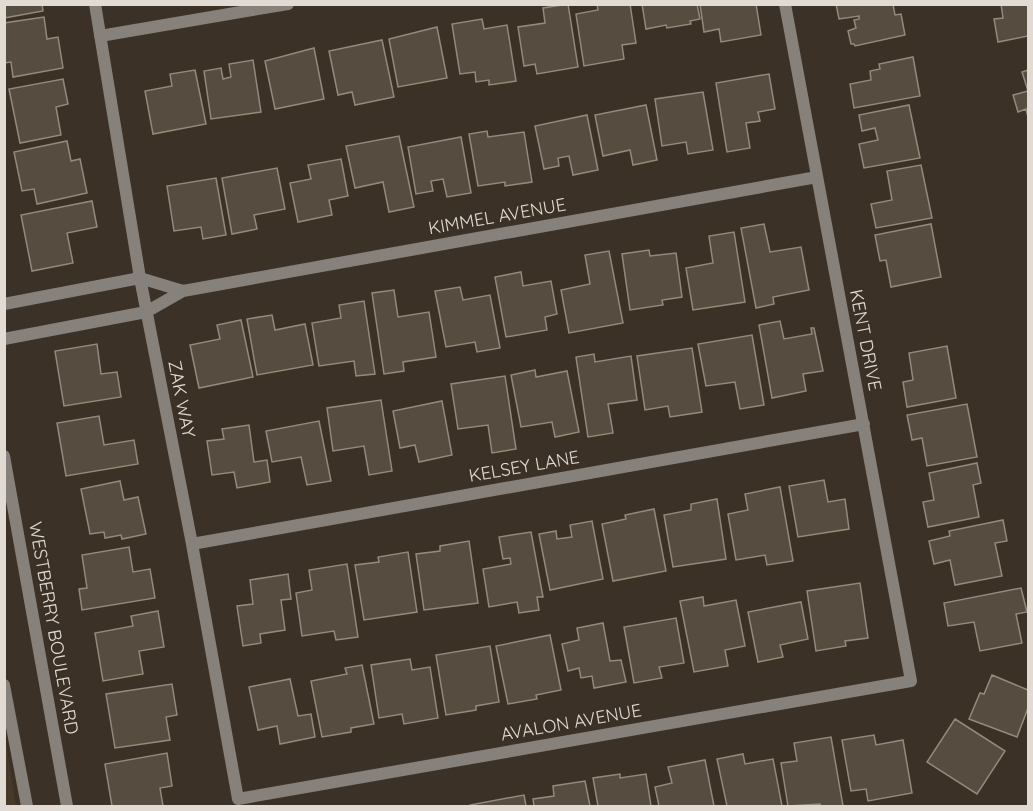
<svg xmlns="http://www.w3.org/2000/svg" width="1033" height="811" font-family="Quicksand,sans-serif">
	<rect width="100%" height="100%" fill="#3b3126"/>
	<path fill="#473928" d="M4,736H5L16,806H5Z"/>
	<path fill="#574c40" stroke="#95897b" stroke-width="1.5" d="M4,4H42L43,11L4,18Z
		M568,4L578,67L537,74L535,64L524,66L518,27L545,23L543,8Z
		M597,4H630L636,43L622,45L624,59L584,66L576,14L598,10Z
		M642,4H697L700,19L690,21L691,24L667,28L666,25L646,29Z
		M700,4H756L761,35L721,42L719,29L704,32Z
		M836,4H893L895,15L901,14L905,35L855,46L854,44H851L848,31L856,28L854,20L859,19V16L839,19Z
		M1001,4H1028V36L998,42L994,19L1003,18Z
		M44,17L47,39L58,37L63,68L13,77L11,62L4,63V23Z
		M482,19L484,29L507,25L516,81L489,85V80L476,82L475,72L460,74L452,24Z
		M437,27L447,78L398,87L389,39Z
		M382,40L394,97L355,105L352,92L338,95L329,51Z
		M314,48L324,99L275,109L265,61Z
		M913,57L920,96L854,108L850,84L871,80L870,71L880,69L879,64Z
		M253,60L261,112L211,119L204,71L221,68L223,79L231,77L229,64Z
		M195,70L206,124L153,134L145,91L172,86L170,74Z
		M1028,70V117L1026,109L1018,112L1013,95L1028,91L1022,72Z
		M769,74L775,109L758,112L760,121L746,123L750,148L727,152L716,83Z
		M63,79L68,104L56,107L61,135L20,143L9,89Z
		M703,92L713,150L688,154L686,142L662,146L655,99Z
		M646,105L657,160L633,165L630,150L603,156L595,115Z
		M909,105L920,158L864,168L859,144L878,140L875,128L862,131L859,115Z
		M587,115L598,170L573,175L569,156L558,158L559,166L544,169L535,126Z
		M487,131L488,137L524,132L532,182L505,186V182L478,186L469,134Z
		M399,136L414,207L389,212L383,182L355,188L346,146Z
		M461,137L471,193L447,197L443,179L431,181L433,191L416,194L408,147Z
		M67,141L71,161L80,159L87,193L37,204L34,189L22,191L14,152Z
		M341,159L348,196L329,200L332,215L298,222L290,183L311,179L308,165Z
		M921,165L932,218L876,228L871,204L892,200L887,171Z
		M277,168L285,209L254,215L257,229L232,234L222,178Z
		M216,178L226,235L203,239L201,227L174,231L167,186Z
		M92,201L97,227L67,233L73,263L32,271L21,215Z
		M764,224L770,252L801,247L809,290L773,297L774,304L756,308L741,228Z
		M931,224L941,277L891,287L886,260L880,261L875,235Z
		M734,232L745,302L693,310L686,268L713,263L709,236Z
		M649,250L650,256L676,253L682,297L662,300L663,305L630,310L622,254Z
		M609,251L623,323L569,333L561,290L590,284L585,255Z
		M521,272L523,286L551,281L557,314L545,317L547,330L506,337L495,277Z
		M460,287L463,300L490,295L500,348L477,352L475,342L446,347L435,291Z
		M394,290L398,317L429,312L436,357L403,362L404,371L384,374L372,293Z
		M364,301L375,374L356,376L354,361L319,366L312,323L341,318L339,305Z
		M272,315L275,330L305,324L313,365L257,375L247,319Z
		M241,320L253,377L199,388L190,345L220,339L217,325Z
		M780,321L784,339L812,334L811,328H814L823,371L803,374L806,391L772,398L759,325Z
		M752,335L764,405L740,409L735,382L706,386L698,344Z
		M97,344L101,374L117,372L121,397L64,406L55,351Z
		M947,346L956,398L907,407L903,382L913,380L909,353Z
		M692,348L702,412L670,417L668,406L645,410L637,356Z
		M594,354L595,362L631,356L637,400L608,404L613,433L588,437L576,357Z
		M535,370L536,377L567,371L579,432L555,437L552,422L521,427L511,375Z
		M505,376L516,449L492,453L488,425L458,429L451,384Z
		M381,400L392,471L369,475L364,446L333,451L327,408Z
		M442,401L452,455L419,462L415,445L400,448L393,411Z
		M967,404L977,457L927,466L922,438L912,440L907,415Z
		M99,416L104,445L134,440L138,464L66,476L57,423Z
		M319,421L331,481L307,485L301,457L272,462L266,431Z
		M249,425L254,462L267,460L270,482L237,488L234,472L212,475L207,441L224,439L222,429Z
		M977,463L981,483L973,485L979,517L928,527L923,502L934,500L929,473Z
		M824,480L828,502L845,499L849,529L798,537L789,486Z
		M120,481L124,500L138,497L146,534L122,539L121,535L105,538L104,532L90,534L81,489Z
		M780,487L793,561L767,565L765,555L736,560L728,514L748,510L745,494Z
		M717,499L726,559L673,567L664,515L691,510V504Z
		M654,509L666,571L613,581L602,524L626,519L625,515Z
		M1003,520L1007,541L995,543L1002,576L955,585L950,560L934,564L929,541L950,536L949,531Z
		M592,521L603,579L550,590L539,534L556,531L557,539L572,537L570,525Z
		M531,532L543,597H537L539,610L519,613L517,602L489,607L483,569L511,564L510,558L503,559L499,537Z
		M469,541L478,603L424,610L416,554L440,551V546Z
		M129,547L133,572L150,569L155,598L82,610L79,589L87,588L82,555Z
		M408,552L417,612L364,620L355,565L379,562L378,557Z
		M347,564L358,637L336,640L334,631L302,636L296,593L312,590L309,570Z
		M288,574L291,599L281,600L285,630L260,634L261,643L243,646L237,606L253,604L250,580Z
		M860,583L868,638L845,641L846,646L816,651L807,591Z
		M1021,588L1027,612L1016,614L1022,643L980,651L974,622L948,626L944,603Z
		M703,597L704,606L736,600L745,646L725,650L728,666L694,672L680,601Z
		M801,602L808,639L780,645L783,657L758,662L748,612Z
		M158,611L164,647L139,651L143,674L103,681L95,633L133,626L131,616Z
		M676,618L684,663L659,667L662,678L634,683L624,627Z
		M603,623L610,661L621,660L626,682L594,688L592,676L581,678L579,668L568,671L562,644L579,640L577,628Z
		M550,635L561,690L536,695L537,699L508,704L496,646Z
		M490,646L499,702L476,706V710L446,715L436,655Z
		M410,659L412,670L430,667L438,718L404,724L402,714L379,718L371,665Z
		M362,665L374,724L351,728V732L322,737L311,681L347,674L345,668Z
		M992,675L1028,690V708L1017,737L969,719L980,693L984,694Z
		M290,679L298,716L311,714L315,737L280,744L277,726L258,730L249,687Z
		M172,684L177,715L166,717L170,740L115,748L106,694Z
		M955,719L1005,751L977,794L927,762Z
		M874,735L876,745L903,740L912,793L868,801L866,789L851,791L842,740Z
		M831,737L843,806H821L820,804L788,806L781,763L797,761L794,743Z
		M167,753L172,786L160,788L163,806H112L105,764Z
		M743,754L745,764L773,759L782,806H727L717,759Z
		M705,760L714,806H659L655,787L672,783L668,767Z
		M620,774V778L646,774L651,806H598L593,778Z
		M585,781L590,806H534L533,799L554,796L553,786Z
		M524,795L526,806H470V805Z"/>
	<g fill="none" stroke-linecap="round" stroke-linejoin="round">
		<path stroke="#86817b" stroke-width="12" d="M95,4L140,278L192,544L238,799L911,681L785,4
			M100,36L288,4
			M4,304L140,278L183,291
			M4,339L146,312L183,291L817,177
			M192,544L864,424"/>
		<path stroke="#86817b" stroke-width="12" d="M4,456L67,806
			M4,685L27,806"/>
	</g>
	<g text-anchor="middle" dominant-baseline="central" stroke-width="4.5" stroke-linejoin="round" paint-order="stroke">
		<g font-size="18" fill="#e2dbd4" stroke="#3b3126">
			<text transform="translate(497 216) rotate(-10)">KIMMEL AVENUE</text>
			<text transform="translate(866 340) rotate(79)">KENT DRIVE</text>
			<text transform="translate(182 399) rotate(79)">ZAK WAY</text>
			<text transform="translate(524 466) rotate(-10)">KELSEY LANE</text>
			<text transform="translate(54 628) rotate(80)">WESTBERRY BOULEVARD</text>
			<text transform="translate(571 722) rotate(-10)">AVALON AVENUE</text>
		</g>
	</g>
	<rect width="1033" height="811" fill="none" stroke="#e2dbd4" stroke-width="12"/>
</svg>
